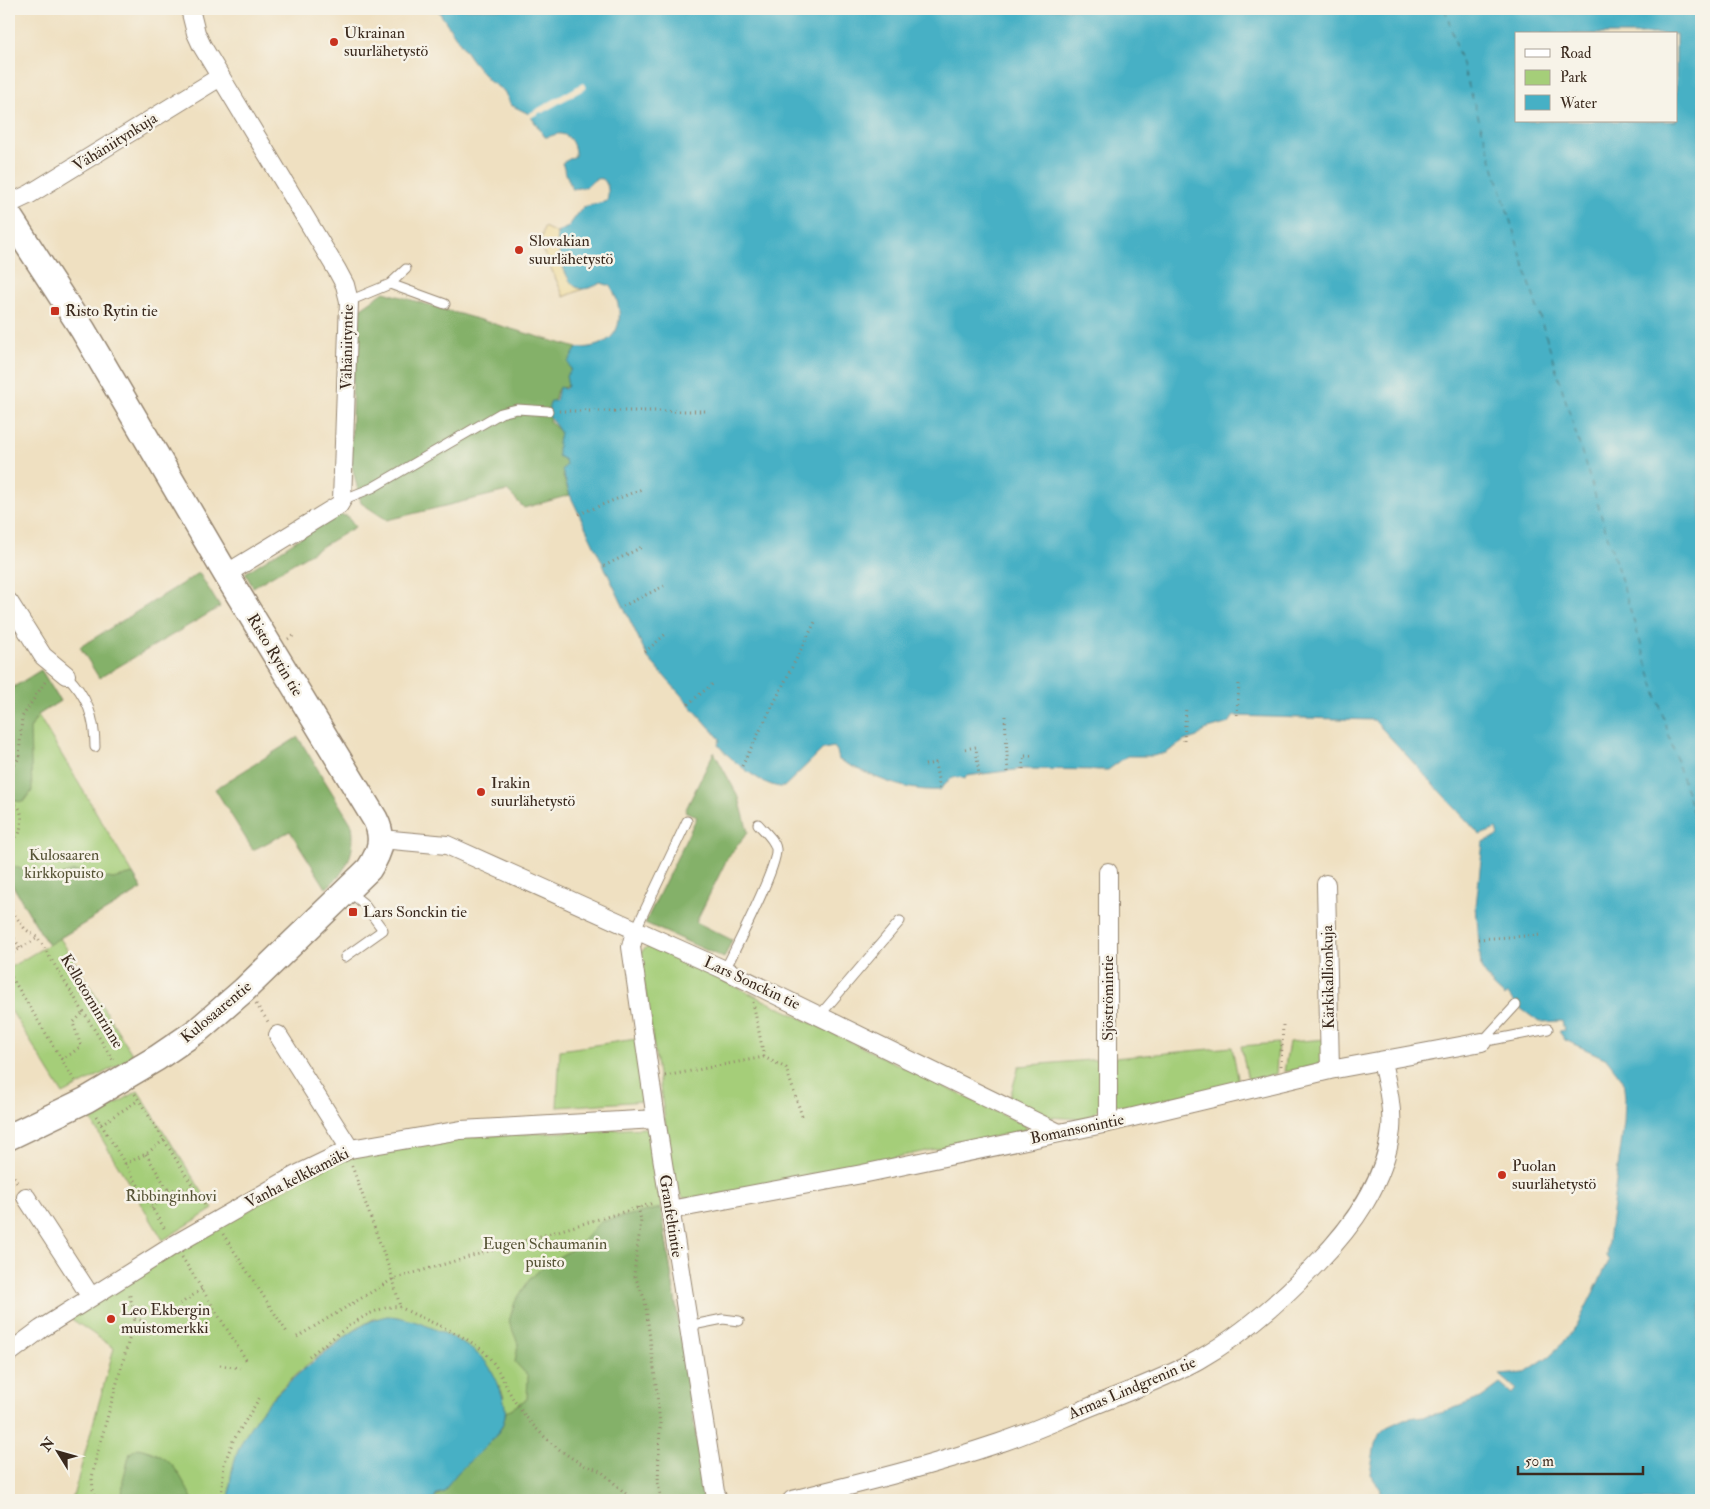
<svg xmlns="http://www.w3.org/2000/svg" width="1710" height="1509" font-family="'IM FELL Double Pica',serif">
	<rect width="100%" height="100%" fill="#f7f3e8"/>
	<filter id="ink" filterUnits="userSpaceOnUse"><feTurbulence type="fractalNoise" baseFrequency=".02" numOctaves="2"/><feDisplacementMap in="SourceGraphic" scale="10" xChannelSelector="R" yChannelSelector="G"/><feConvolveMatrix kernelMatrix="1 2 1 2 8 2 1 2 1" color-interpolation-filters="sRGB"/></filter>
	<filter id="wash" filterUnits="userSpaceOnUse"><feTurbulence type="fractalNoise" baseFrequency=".0096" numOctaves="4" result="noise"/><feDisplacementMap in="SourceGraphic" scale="20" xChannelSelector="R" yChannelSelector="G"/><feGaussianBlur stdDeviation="1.12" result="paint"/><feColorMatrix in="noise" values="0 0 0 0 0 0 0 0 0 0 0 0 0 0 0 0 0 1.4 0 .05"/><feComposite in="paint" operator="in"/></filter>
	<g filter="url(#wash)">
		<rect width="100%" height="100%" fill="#efe0c1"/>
		<path fill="#a5ce79" stroke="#707c4c" d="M41,670L60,701L38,715L142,889L60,938L134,1057L63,1094L9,1007V968L48,945L9,879V690Z
			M651,946L1026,1126V1130L698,1199L683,1198L675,1187L640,954L644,949Z
			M636,1039L645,1101L557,1107L560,1050Z
			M1326,1039V1051L1321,1065L1284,1072L1289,1042Z
			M1278,1043L1276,1074L1248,1080L1241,1046Z
			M1232,1047L1239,1083L1135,1106C1127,1107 1119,1108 1113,1101L1114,1058Z
			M1101,1059L1102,1101L1099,1109L1085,1119L1047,1117L1010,1097L1019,1066Z
			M138,1091L213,1209L163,1240L90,1119Z
			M646,1128L650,1135L705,1494L700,1500H434L504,1397C478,1332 435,1332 375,1318C312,1355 225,1420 230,1500H72L114,1348L70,1318L132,1278L311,1174L368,1151L437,1138Z"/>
		<path fill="#84b169" stroke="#606e44" d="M384,292L577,348L570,359L571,370L568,386L557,390L549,421L561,432L566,465L563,476L570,495L524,508L507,491L387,520L361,503L351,462L354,313Z
			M336,515L347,516L355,527L253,587L245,573Z
			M199,573L220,607L99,678L80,647Z
			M41,670L60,701L38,715L30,729L32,791L23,802L9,800V690Z
			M298,737L352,825C356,852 347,872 326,888L290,831L253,850L215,789Z
			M714,752L739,798L748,832L728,857L696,922L732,940L724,958L645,923L697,817L685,811Z
			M9,864L46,880L74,871L113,879L133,874L142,889L48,945L9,879Z
			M661,1208L705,1494L700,1500H434L437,1495L444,1492L450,1480L494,1436L502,1427L506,1412L527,1399L528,1376L515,1362L518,1344L509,1321L515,1302L529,1280L546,1264L578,1246L600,1222Z
			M138,1448C173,1456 177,1470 193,1500H122L123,1480L130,1453Z"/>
		<path fill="#eeda9e" stroke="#94825e" d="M544,227L557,233C557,249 564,284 583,289L564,297L540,244Z"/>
		<path fill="#46b0c5" stroke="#406d72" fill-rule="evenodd" d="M437,9H1701V1500H1379L1381,1490L1370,1474L1375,1444L1380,1433L1387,1427L1404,1419L1441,1413L1481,1398L1500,1384L1512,1394L1516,1389L1500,1375L1524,1373L1549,1356L1563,1343L1577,1325L1609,1261L1606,1256L1624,1123L1625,1097L1623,1080L1607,1059L1565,1040L1559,1031L1564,1030L1562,1021L1539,1022L1516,1005L1508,994L1505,997L1494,987L1481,968L1476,906L1483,842L1498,836L1496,829L1480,835L1374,720L1234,716L1229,723L1205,730L1197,737L1184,741L1166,753L1153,756H1127L1108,770L1023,769L966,776L965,779C953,774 947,781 940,790C902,792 872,776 839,760L837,751L834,747L823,749L784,787C765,789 730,759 718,745L720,739L648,658L570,495L562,470L566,465L565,460L558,456V443L560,432C553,420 544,417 551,401H556L559,387L565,389L568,386L566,376L571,370L568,362L577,348C618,348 629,321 611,286L601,283C595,286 589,289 582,289C564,288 557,246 557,233L568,227L583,207L607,201C609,193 609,185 603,179C593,177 593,183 586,187L572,189L562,163L575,156C576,148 571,135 561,134C556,133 551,137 545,137L529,114L511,105L504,91L489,81L471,59ZM1516,34H1676V121H1516Z
			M387,1316C412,1316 462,1339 481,1357C490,1365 496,1378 500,1389C505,1402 508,1413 502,1426C490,1450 457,1465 444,1492L437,1494L434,1500H230C226,1432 282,1385 331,1348C349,1335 365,1320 387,1316Z"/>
		<path fill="#efe0c1" d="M583,83L587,88L542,113L541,112L529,119L526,115Z"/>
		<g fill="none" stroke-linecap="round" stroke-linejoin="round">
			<path stroke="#3f5958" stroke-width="1" stroke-dasharray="6 5" stroke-linecap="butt" d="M1445,9L1701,839"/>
		</g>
	</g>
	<g filter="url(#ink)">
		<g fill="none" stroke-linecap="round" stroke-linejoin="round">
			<g stroke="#958570" stroke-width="11">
				<path id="lane" d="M390,284L445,304
					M349,301L390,284L406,269
					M342,500L372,488L501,413L517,409L548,411
					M66,675C87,695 95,718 95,747
					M635,931L687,821
					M345,957L383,930L363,903L348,891
					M725,970C735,949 778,867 776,849C775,840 764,831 758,824
					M820,1015L900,921
					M1482,1042L1548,1029
					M1482,1042L1516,1005
					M688,1326L723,1319L739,1321"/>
			</g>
			<g stroke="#958570" stroke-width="20">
				<path id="street" d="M190,9L196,33L202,46L337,270L345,285L349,301L342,500L339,505L226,574
					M9,204L30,194L220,77
					M9,602L43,656L66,675
					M381,839L447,845L725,970L1059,1133
					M1326,884L1330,1070
					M635,931L631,947L656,1119L715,1492L718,1500
					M278,1035L350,1149
					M1108,1123V872
					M26,1197L91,1297
					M670,1210L862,1174L1108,1123L1330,1070L1482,1042
					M9,1353L41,1329L174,1245L296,1175L350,1149L461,1130L656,1119
					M792,1500C861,1483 931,1466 999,1443C1030,1433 1060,1419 1090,1407C1126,1392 1164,1379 1198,1360C1242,1335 1283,1299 1317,1263C1353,1226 1385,1182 1391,1130C1393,1107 1387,1084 1382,1062"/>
			</g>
			<g stroke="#958570" stroke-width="28">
				<path id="secondary" d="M9,216L83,330L226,574L375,819C385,838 380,852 369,869L244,990L198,1030L157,1058L86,1100L9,1137"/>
			</g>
			<path stroke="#958570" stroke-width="3" stroke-dasharray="1 4" stroke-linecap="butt" d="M559,411H706
				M579,514L642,489
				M604,566L644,546
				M623,606L664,586
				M288,639L295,635
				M645,652L667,633
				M688,704L715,682
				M1237,715L1239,683
				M1005,716L1008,772
				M1184,741L1186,707
				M965,749L976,747L979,776
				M925,765L935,763L940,790
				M742,766L816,620
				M1023,769V756H1034
				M9,773L19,758L22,717L47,679
				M9,797C24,809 23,817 19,835L9,842
				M9,907L25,929L38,938
				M9,930L20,948
				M1478,939L1541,935
				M9,955L38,938L113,1060
				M9,973L76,1083
				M753,1002L764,1057
				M256,1004L269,1023
				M61,1059L71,1054L81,1046L73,1023L84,1012
				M1281,1066L1283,1025
				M665,1076L764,1057L786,1068L803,1119
				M135,1094L206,1207
				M96,1116L166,1231
				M101,1124L139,1100
				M146,1154L168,1190
				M125,1164L146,1154L164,1140
				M352,1166L393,1279L400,1307
				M9,1168L18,1184
				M638,1207L641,1220L634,1274L645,1300L656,1385L660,1424L658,1483L661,1500
				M152,1209L168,1190L194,1188
				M223,1234L288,1334
				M182,1257L248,1363
				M180,1304L202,1289
				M135,1318L148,1323
				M297,1337L393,1279L654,1203
				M309,1356C333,1339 371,1303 400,1307C427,1322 459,1331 482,1350C499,1365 505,1387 517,1405C534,1429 556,1450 582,1464C588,1468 597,1468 603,1473C614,1482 622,1492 634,1500
				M220,1365L240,1368
				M94,1500L92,1478L96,1458L135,1318L129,1292
				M221,1500L224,1464L233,1441L260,1397"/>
			<use href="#lane" stroke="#fff" stroke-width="9"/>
			<use href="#street" stroke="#fff" stroke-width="18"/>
			<use href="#secondary" stroke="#fff" stroke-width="25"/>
		</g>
	</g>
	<g fill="#c8321e" stroke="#f7f3e8" stroke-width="2">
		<circle cx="334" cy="42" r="5"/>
		<circle cx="519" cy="250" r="5"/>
		<rect x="50" y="306" width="10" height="10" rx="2.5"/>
		<circle cx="481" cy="792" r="5"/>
		<rect x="348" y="907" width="10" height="10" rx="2.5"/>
		<circle cx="1502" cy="1175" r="5"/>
		<circle cx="111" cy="1319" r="5"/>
	</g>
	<g text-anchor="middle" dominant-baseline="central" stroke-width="5" stroke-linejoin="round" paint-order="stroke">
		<g font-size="16" fill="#3b2a1e" stroke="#f7f3e8" text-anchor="start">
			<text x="344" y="33">Ukrainan<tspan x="344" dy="18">suurlähetystö</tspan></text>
			<text x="529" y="241">Slovakian<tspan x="529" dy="18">suurlähetystö</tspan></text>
			<text x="65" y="311">Risto Rytin tie</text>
			<text x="491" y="783">Irakin<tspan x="491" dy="18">suurlähetystö</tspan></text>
			<text x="363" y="912">Lars Sonckin tie</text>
			<text x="1512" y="1166">Puolan<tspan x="1512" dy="18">suurlähetystö</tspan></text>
			<text x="121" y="1310">Leo Ekbergin<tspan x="121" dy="18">muistomerkki</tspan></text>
		</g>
		<g font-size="16" fill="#3b2a1e" stroke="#f7f3e8">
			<text transform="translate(115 142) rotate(-32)">Vähäniitynkuja</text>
			<text transform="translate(347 347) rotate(-89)">Vähäniityntie</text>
			<text transform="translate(275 655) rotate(59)">Risto Rytin tie</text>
			<text transform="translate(1328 977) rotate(-91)">Kärkikallionkuja</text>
			<text transform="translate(752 983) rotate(25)">Lars Sonckin tie</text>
			<text transform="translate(1108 998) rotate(-90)">Sjöströmintie</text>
			<text transform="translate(92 1001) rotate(59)">Kellotorninrinne</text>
			<text transform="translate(216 1012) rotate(-40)">Kulosaarentie</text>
			<text transform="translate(1077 1129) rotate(-12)">Bomansonintie</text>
			<text transform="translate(297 1178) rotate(-27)">Vanha kelkkamäki</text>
			<text transform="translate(671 1216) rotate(81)">Granfeltintie</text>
			<text transform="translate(1132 1388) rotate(-23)">Armas Lindgrenin tie</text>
		</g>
		<g font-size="16" fill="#565335" stroke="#f7f3e8">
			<text x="64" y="855">Kulosaaren<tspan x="64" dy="18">kirkkopuisto</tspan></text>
			<text x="171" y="1196">Ribbinginhovi</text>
			<text x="545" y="1244">Eugen Schaumanin<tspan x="545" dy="18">puisto</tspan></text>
		</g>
	</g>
	<rect width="1710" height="1509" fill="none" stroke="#f7f3e8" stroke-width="30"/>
	<rect x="1515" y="32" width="162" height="90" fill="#f7f3e8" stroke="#aca397"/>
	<rect x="1525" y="49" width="25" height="8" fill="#ffffff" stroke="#aca397"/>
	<text x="1560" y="58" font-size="15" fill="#3b2a1e">Road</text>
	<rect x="1525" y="70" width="25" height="15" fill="#a5ce79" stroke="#aca397"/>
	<text x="1560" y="82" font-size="15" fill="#3b2a1e">Park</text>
	<rect x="1525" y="95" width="25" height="15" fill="#46b0c5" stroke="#aca397"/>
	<text x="1560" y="108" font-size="15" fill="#3b2a1e">Water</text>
	<g transform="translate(58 1452) rotate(307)" stroke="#f7f3e8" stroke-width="4" paint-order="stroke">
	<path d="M0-4L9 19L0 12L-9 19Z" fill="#3b2a1e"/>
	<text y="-8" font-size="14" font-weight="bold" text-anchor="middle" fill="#3b2a1e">N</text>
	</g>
	<path d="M1518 1466v8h125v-8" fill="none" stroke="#3b2a1e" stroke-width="2.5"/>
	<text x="1525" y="1466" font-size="15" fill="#3b2a1e" stroke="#f7f3e8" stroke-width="4" paint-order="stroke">50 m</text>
</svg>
